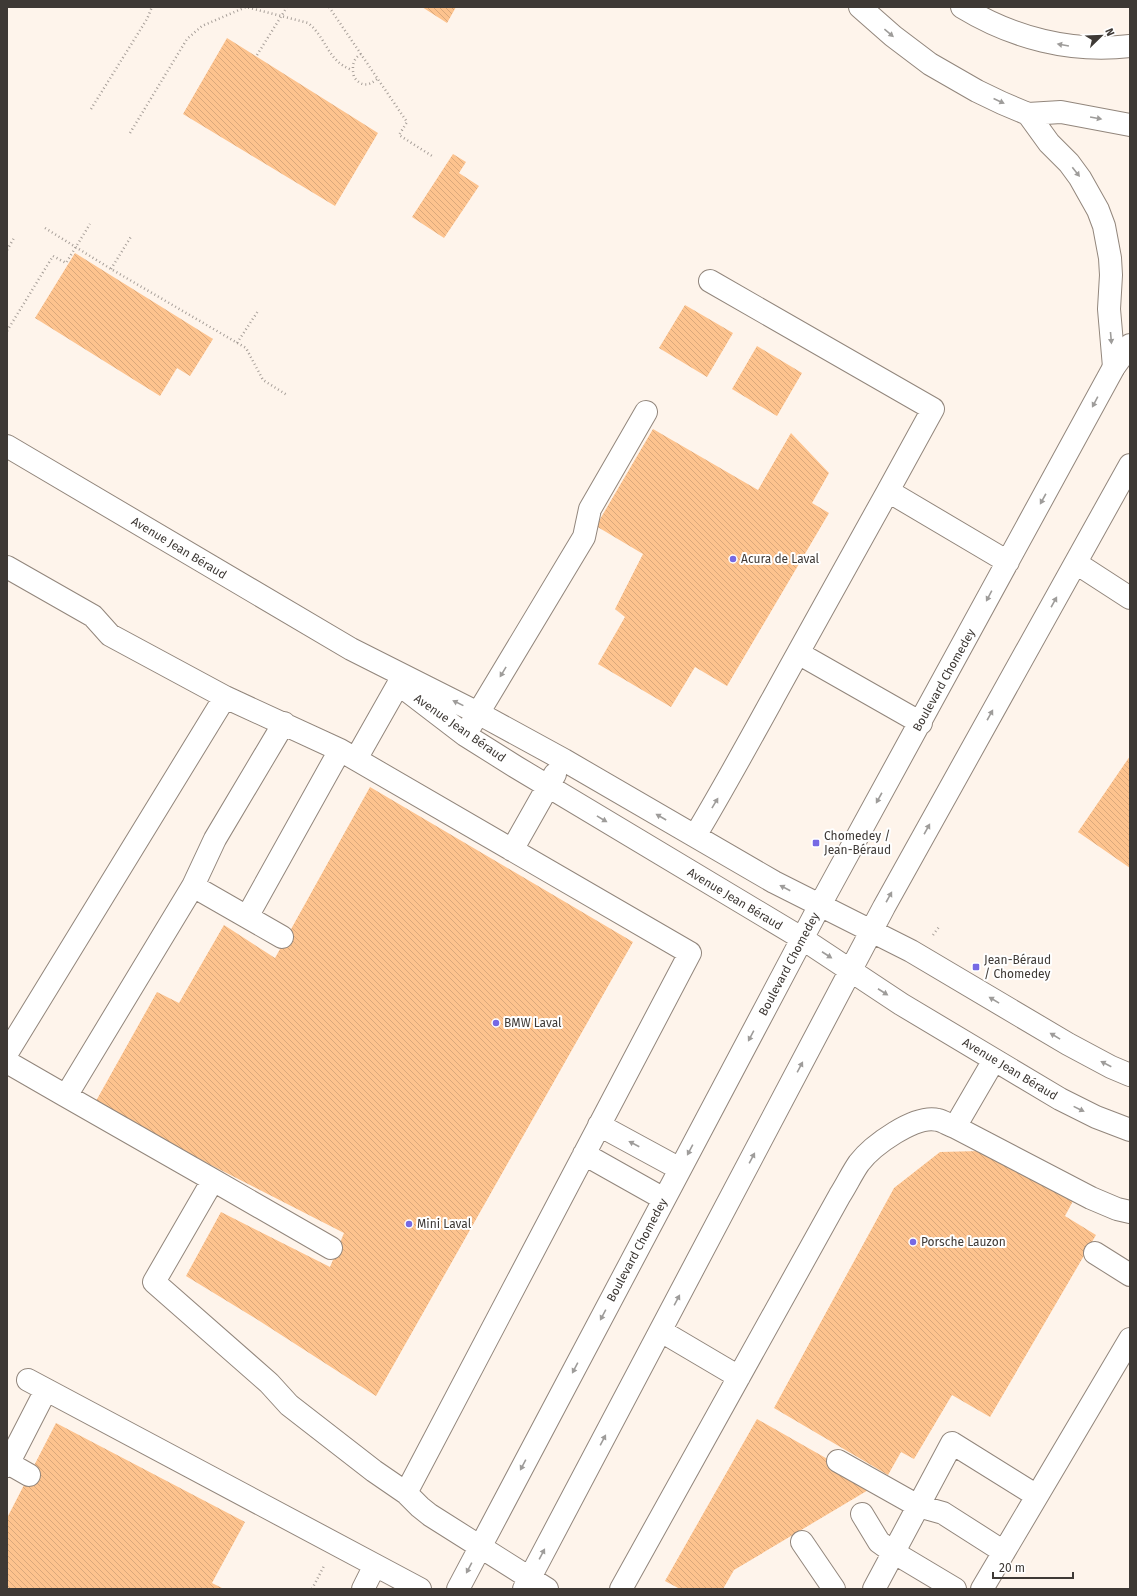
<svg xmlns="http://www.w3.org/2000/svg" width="1137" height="1596" font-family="'Fira Sans',sans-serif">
	<defs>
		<pattern id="building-back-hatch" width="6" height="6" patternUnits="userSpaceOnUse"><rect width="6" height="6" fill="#fdc38e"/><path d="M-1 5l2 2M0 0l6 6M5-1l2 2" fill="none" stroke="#daa87b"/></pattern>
	</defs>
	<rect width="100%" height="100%" fill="#fef4eb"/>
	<path fill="url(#building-back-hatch)" d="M422,7H456L447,23Z
		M227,38L378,133L335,206L183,114Z
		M453,154L466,162L459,173L479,186L444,238L412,217Z
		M75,253L213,339L190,376L177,368L160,396L35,318Z
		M685,305L733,333L707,377L659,348Z
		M757,346L802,373L777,416L732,389Z
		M653,429L758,490L791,433L829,473L812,503L829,513L727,686L695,667L671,707L598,664L625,617L615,609L643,554L596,526Z
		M1130,756V868L1078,832Z
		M370,787L633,942L376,1396L258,1320L186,1276L221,1212L330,1267L344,1233L207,1163L96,1101L157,992L179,1003L224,925L275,958Z
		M980,1151L1073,1201L1065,1216L1096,1235L990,1417L952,1395L914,1459L901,1452L888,1475L774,1408L894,1188L940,1152Z
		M757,1419L875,1486L734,1570L723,1589H680L665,1581Z
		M56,1423L245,1522L212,1583L224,1589H7V1518Z"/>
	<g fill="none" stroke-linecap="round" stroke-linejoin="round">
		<g stroke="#92867c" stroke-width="24">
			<path id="minor" d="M710,281L933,409L888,491
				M7,446L351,649L478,713L564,760L774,882L911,951L1068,1044L1111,1067L1130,1075
				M1076,563L1130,598
				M7,567L93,616L110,635L225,697L7,1053
				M401,686L465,735L516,767L803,939L901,1004L1060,1099L1096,1117L1130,1130
				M225,697L340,750L690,953L406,1493L420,1507L430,1515L547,1589
				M921,723L798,653L888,491L1008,562
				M471,725L584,537L590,509L646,412
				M356,759L403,676
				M695,836C731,776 764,714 798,653
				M512,850L555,774
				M193,886L215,839L284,723
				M247,917L340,750
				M7,1062L66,1096
				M599,1125L680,1169
				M955,1127L1091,1198L1117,1209L1130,1212
				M584,1154L664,1199
				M213,1180L66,1096L193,886L282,937
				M331,1248L213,1180L154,1282L269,1383L289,1405L374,1471L406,1493
				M1095,1253L1130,1275
				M661,1331L739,1377
				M28,1380L375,1565
				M838,1461L918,1506L943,1513L1004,1552
				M8,1463L29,1475
				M7,1466L46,1390
				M862,1514L879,1542L893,1552L955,1589
				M802,1542L834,1589
				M363,1589L375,1565L420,1589
				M458,1589L820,905L1114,367L1130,345
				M524,1589L884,907L1130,465
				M621,1589L840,1195C847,1184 852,1173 859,1163C872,1146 915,1114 938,1120C943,1121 949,1125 955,1127L994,1060
				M874,1589L952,1443L1037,1496
				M982,1589L1130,1339"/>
		</g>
		<g stroke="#92867c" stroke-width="24">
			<path id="major" d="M860,7L893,36L930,64L977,91L1002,103L1028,114L1061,112L1130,125
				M962,7C1013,38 1071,53 1130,46
				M1028,114L1049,143L1069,163L1080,178L1098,210L1104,226L1110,258L1111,275L1109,309L1114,367"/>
		</g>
		<path stroke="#a79f99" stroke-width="2.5" stroke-dasharray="1 3" stroke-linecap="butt" d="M329,7L407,122L399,135L432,156
			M361,54C352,59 352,68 354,77C361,87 369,86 377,79
			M257,55L287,7
			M91,109L147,19L152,7
			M130,133L187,39L202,26L246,7L308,23C327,38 327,61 352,70
			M45,228L111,269L246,348L263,380L287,395
			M7,250L14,238
			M111,269L132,235
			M7,331L53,256L66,263L90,224
			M237,343L258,311
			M933,935L939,927
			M312,1589L324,1566"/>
		<use href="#minor" stroke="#fff" stroke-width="22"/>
		<use href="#major" stroke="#fff" stroke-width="22"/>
	</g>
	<defs><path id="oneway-solid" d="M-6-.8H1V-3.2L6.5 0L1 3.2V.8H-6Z"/></defs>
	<g fill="#9e9c9a">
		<use href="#oneway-solid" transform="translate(889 33) rotate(40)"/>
		<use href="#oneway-solid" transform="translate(1063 45) rotate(-170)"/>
		<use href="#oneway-solid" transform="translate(999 101) rotate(25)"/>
		<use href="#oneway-solid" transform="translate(1096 118) rotate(10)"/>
		<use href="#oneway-solid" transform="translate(1076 172) rotate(52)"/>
		<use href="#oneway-solid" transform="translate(1111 338) rotate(85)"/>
		<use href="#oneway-solid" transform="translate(1095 402) rotate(118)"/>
		<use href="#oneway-solid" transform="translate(1043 499) rotate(119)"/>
		<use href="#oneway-solid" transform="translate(989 596) rotate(118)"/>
		<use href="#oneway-solid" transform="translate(1054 602) rotate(-61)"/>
		<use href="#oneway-solid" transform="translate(503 672) rotate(121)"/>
		<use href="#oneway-solid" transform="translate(458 703) rotate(-154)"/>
		<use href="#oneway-solid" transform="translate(990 715) rotate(-61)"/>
		<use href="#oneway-solid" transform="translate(879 798) rotate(119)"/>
		<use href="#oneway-solid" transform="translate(715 803) rotate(-59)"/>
		<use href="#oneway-solid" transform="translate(661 817) rotate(-150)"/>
		<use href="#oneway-solid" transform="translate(602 819) rotate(31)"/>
		<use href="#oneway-solid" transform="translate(927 829) rotate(-61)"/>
		<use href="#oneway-solid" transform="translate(785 888) rotate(-152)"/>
		<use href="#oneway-solid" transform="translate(889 897) rotate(-61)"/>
		<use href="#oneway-solid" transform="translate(827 955) rotate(33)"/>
		<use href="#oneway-solid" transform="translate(883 992) rotate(33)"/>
		<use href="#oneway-solid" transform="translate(994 1000) rotate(-149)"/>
		<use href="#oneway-solid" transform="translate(751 1036) rotate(118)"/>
		<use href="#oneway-solid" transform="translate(1055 1036) rotate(-149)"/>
		<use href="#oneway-solid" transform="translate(1106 1064) rotate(-153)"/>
		<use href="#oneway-solid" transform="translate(800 1067) rotate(-62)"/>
		<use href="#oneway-solid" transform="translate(1079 1109) rotate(26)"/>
		<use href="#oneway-solid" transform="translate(634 1144) rotate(-152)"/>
		<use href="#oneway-solid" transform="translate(690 1150) rotate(118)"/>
		<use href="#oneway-solid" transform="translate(752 1158) rotate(-62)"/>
		<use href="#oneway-solid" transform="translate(677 1300) rotate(-62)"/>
		<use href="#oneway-solid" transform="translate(603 1315) rotate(118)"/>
		<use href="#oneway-solid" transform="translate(575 1368) rotate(118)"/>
		<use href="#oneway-solid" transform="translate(603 1440) rotate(-62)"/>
		<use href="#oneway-solid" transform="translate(523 1465) rotate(118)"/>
		<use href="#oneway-solid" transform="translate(542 1554) rotate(-62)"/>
		<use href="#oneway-solid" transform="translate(469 1568) rotate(118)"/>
	</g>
	<g fill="#7669e4" stroke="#fff" stroke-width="1.5">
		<circle cx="733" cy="559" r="4"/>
		<rect x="812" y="839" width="8" height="8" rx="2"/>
		<rect x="972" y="963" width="8" height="8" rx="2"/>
		<circle cx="496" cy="1023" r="4"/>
		<circle cx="409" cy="1224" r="4"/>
		<circle cx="913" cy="1242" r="4"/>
	</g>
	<g text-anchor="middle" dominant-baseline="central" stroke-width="4" stroke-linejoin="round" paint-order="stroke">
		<g font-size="12" fill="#3e3935" stroke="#fff">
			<text transform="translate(179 548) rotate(31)">Avenue Jean Béraud</text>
			<text transform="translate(944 680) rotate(-61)">Boulevard Chomedey</text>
			<text transform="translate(460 728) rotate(35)">Avenue Jean Béraud</text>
			<text transform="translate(735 899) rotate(31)">Avenue Jean Béraud</text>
			<text transform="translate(789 964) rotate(-62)">Boulevard Chomedey</text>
			<text transform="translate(1010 1069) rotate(31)">Avenue Jean Béraud</text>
			<text transform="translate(637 1250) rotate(-62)">Boulevard Chomedey</text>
		</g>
		<g font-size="12" fill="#3e3935" stroke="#fff" text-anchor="start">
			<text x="741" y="559">Acura de Laval</text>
			<text x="824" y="836">Chomedey /<tspan x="824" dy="14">Jean-Béraud</tspan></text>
			<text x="984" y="960">Jean-Béraud<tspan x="984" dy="14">/ Chomedey</tspan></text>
			<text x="504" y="1023">BMW Laval</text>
			<text x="417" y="1224">Mini Laval</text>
			<text x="921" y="1242">Porsche Lauzon</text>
		</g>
	</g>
	<rect width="1137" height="1596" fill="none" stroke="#3e3935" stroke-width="16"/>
	<g transform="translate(1101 36) rotate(67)" stroke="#ffffff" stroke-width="3" paint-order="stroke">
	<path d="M0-3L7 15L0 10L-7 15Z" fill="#3e3935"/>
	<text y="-6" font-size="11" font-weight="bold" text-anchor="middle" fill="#3e3935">N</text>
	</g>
	<path d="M993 1572v6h80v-6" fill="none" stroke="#3e3935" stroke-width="2"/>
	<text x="999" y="1572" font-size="12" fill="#3e3935" stroke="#ffffff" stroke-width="3" paint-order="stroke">20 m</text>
</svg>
